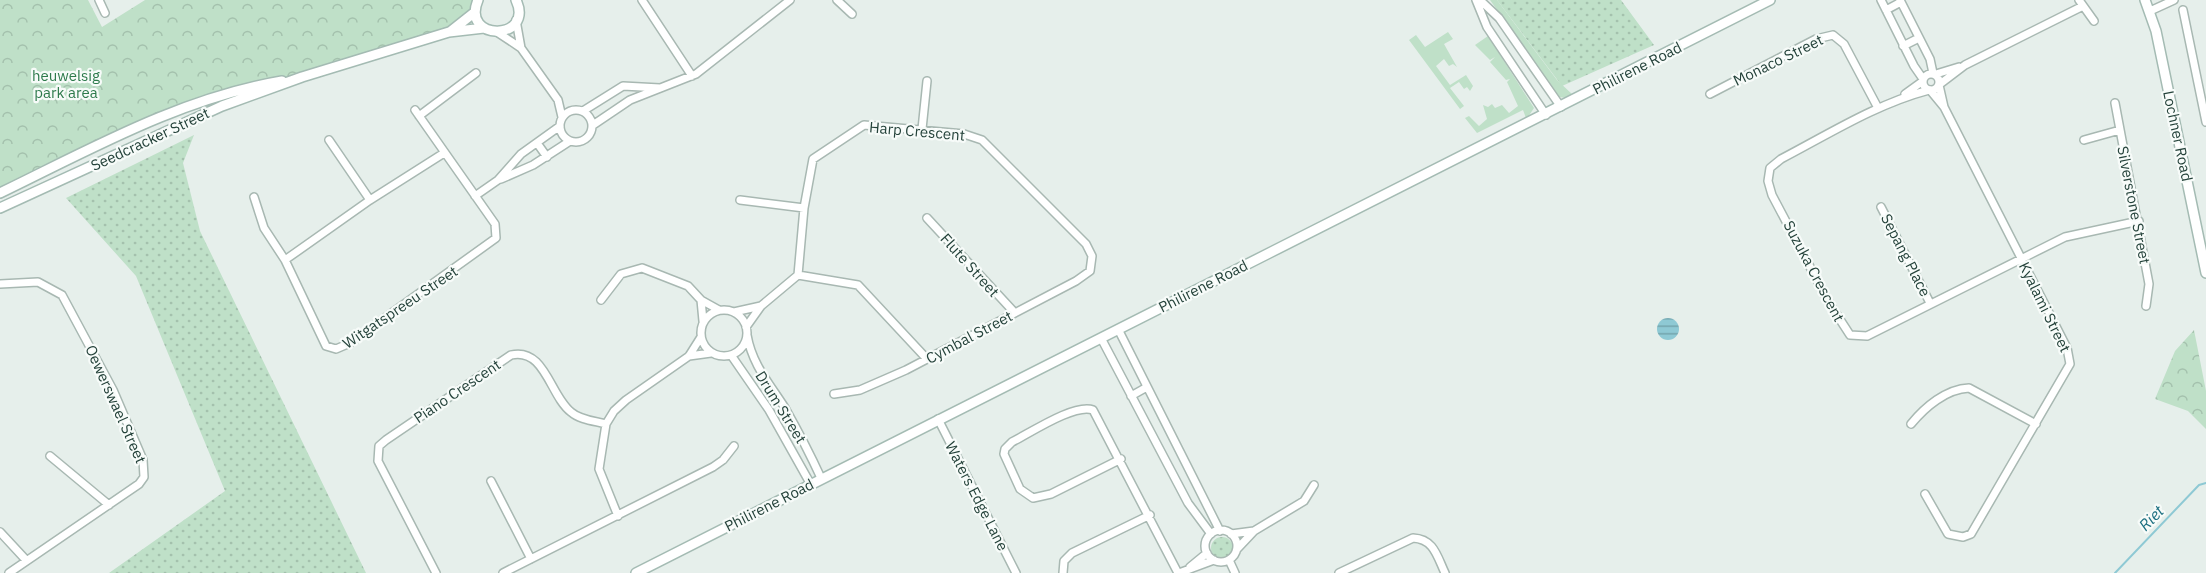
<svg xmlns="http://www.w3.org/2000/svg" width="2206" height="573" font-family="'IBM Plex Sans',sans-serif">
	<defs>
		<pattern id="grass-dots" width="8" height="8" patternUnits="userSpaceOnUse" patternTransform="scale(1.5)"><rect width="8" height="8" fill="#bfe0c8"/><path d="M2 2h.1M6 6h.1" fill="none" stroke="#a4c1ad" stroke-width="1.8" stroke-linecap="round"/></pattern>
		<pattern id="park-crowns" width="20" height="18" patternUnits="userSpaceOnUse" patternTransform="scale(1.5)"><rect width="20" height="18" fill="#bfe0c8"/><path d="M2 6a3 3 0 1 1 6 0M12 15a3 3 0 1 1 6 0" fill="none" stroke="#a4c1ad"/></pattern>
		<pattern id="water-rules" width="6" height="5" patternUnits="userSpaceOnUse" patternTransform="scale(1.5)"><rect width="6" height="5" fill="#8ec9d4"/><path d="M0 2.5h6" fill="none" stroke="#74a5ad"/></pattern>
	</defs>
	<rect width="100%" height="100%" fill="#e6efeb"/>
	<path fill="url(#grass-dots)" d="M1497,0H1621L1654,45L1562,86Z
		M194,135L183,163L200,231L366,573H109L225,491L136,276L66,198Z
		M1211 548a11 11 0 1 1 22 0a11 11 0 1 1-22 0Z"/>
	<path fill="url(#park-crowns)" d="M0,0H88L102,27L145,0H472L473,13L455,28L299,79L265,81L201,96L95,142L0,191Z
		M2194,330L2206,391V429L2188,411L2155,399L2175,351Z"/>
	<path fill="#bfe0c8" d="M1490,0H1497L1557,80L1573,95L1566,98L1559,97Z
		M1448,32L1453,39L1444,44L1457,67L1453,64L1449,66L1444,59L1436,66L1450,85L1466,75L1473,86L1470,91L1467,87L1464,89L1459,82L1450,88L1464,106L1460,109L1409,40L1416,35L1425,47Z
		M1488,36L1534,108L1528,117L1526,118L1523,110L1477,133L1465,118L1469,116L1479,126L1487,119L1483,105L1488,107L1492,104L1495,108L1502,105L1509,113L1518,106L1507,82L1510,79L1506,80L1490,62L1495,57L1490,60L1475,45Z"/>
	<path fill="url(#water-rules)" d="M1657 329a11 11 0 1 1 22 0a11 11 0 1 1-22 0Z"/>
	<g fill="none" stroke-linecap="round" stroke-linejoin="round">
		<path stroke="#8ec9d4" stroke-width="2" d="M2115,573L2199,485L2206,483"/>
		<g stroke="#a8b8b2" stroke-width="10">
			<path id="street" d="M99,0L105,13
				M642,0L692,76
				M837,0L852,14
				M1476,0L1487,27L1546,115
				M1480,0L1499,18L1561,107
				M1881,0L1914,66L1923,79
				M1900,0L1930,59L1933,73
				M2079,0L2094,21
				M1886,10L1901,2
				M2183,10L2206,122
				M2150,11L2174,0
				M516,20L521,48
				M497,32L521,48L558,100L562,117
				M1903,46L1919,38
				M1923 82a8 8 0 1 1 16 0a8 8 0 1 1-16 0Z
				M1936,74L1959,67
				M1940,84L1965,65L2083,6
				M1929,90C1876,104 1829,134 1781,159L1770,168L1768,181L1772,195L1828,301L1850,335L1867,336L2065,237L2139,221
				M1930,90L1944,107
				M1710,94L1816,39L1833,35L1844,44L1878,108
				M1905,94L1923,81
				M2115,103L2149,284L2146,306
				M560 126a16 16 0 1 1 32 0a16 16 0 1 1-32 0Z
				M415,110L495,224L496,238L350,343L336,349L326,346L285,260L370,200L444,153
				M583,111L623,86L660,88
				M419,116L476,73
				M593,125L630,100L696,74L790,0
				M922,129L927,81
				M329,140L370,200
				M2084,140L2120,130
				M537,143L547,157
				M501,179L533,165L570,141
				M475,196L498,180L521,154L560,126
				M254,197L264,228L285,260
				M740,200L804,208
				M1881,207L1930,303
				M927,218L1014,312
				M798,275L804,208L813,159L864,125L964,134L982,140L1086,244L1092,256L1090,271L1076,281L906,370L860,390L834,394
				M798,275L858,285L927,359
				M0,284L38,282L62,295L113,390L143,460L144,477L139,484L9,573
				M601,300L621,274L642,268L688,286L701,300L719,310
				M701,300L703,321
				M701 333a23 23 0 1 1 46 0a23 23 0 1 1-46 0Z
				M734,312L761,306L798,275
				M746,327L761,306
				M1118,329L1220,531
				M747,335C752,364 769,383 785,408C798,431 810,454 821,478
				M1101,338L1188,503L1211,534
				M731,355L769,410L810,483
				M689,356L711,353
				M1131,396L1147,387
				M938,419L1016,573
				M1911,424C1925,407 1946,389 1969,388L2036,424
				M50,456L109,505
				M1121,459L1051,494L1033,498L1020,489L1004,454L1005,449L1012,442C1030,433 1075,403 1093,410L1178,573
				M491,481L531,559
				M1925,494L1948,534L1963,537L1971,534L2070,364L2067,348L1944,107L1939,85
				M618,516L599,469L606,424L614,411L626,400L689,356L701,337
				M1205 546a16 16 0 1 1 32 0a16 16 0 1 1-32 0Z
				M0,532L26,560
				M1231,534L1254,531
				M1237,549L1254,531L1304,501L1314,485
				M1229,560L1235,573
				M1190,567L1207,553
				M436,573L378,461L379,446L386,440L511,355C545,347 550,396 571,412C580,420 595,421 606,424
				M503,573L713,467L723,460L734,446
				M1063,573L1064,561L1072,553L1150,515
				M1179,573L1214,560
				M1339,573L1413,538C1434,539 1437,556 1445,573"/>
		</g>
		<g stroke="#a4bbb3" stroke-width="12">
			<path id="secondary" d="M478,0C460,42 535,41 516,0
				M2145,0L2156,31L2206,273
				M451,31L475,12
				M0,193C91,149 181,98 282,81
				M0,208L222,106L302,77L449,32L484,28
				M636,573L1770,0"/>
		</g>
		<use href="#street" stroke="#fff" stroke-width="7"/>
		<use href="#secondary" stroke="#fff" stroke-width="9"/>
	</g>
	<g text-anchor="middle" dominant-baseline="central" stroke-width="4.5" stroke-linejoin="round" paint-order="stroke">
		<g font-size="15" fill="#24423a" stroke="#f7fbf9">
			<text transform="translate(1778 60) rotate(-26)">Monaco Street</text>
			<text transform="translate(1637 68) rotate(-27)">Philirene Road</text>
			<text transform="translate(917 131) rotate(5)">Harp Crescent</text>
			<text transform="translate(2178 136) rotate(78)">Lochner Road</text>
			<text transform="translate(150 139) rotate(-25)">Seedcracker Street</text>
			<text transform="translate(2134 205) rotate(79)">Silverstone Street</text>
			<text transform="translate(1906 255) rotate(63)">Sepang Place</text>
			<text transform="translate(970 265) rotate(48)">Flute Street</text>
			<text transform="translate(1814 271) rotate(62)">Suzuka Crescent</text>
			<text transform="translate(1203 286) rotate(-27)">Philirene Road</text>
			<text transform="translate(400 307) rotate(-34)">Witgatspreeu Street</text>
			<text transform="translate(2045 307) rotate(64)">Kyalami Street</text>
			<text transform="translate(969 337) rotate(-28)">Cymbal Street</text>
			<text transform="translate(457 391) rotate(-34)">Piano Crescent</text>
			<text transform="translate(116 404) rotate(66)">Oewerswael Street</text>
			<text transform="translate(781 407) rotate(58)">Drum Street</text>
			<text transform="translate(977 496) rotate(63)">Waters Edge Lane</text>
			<text transform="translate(769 505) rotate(-27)">Philirene Road</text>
		</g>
		<g font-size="15" fill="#2d7a4b" stroke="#f7fbf9">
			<text x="66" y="75">heuwelsig<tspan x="66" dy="17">park area</tspan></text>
		</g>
		<g font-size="16" font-style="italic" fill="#1c6f80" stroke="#f7fbf9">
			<text transform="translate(2151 518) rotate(-46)">Riet</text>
		</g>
	</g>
</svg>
